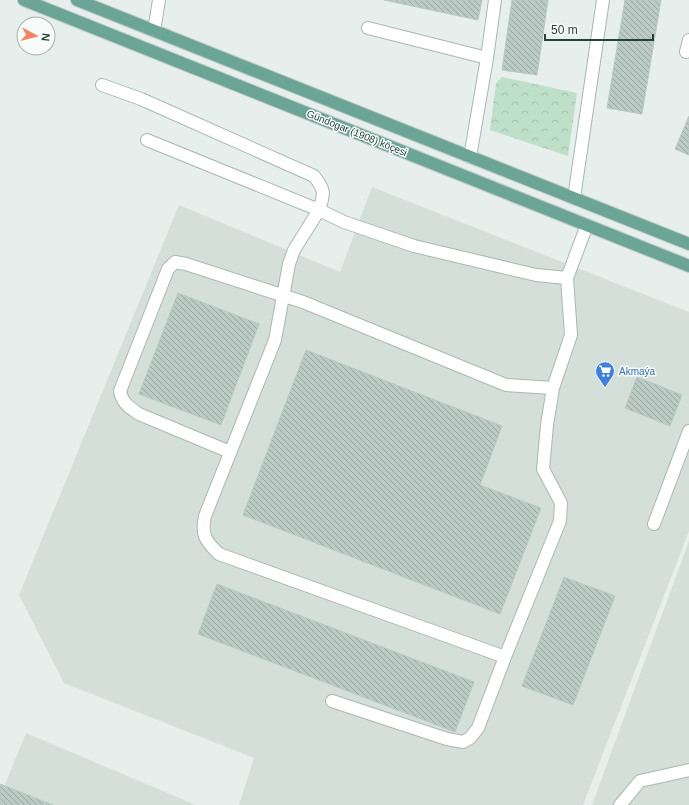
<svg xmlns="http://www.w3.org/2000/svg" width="689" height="805" font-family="Helvetica,sans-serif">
	<defs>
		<pattern id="park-crowns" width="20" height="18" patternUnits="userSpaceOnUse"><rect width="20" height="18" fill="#bfe0c8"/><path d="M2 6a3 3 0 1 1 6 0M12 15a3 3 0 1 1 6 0" fill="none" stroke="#a4c1ad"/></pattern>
		<pattern id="building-back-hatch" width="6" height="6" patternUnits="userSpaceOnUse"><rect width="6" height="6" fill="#bbcac4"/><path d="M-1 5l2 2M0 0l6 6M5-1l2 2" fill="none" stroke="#98a6a0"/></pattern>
	</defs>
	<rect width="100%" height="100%" fill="#e6efeb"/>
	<path fill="#d4dfda" d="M372,187L689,312V531L583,805H239L254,758L64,683L19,595L179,205L340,272Z
		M689,541V805H592L615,742Z
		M26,733L196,805H0V797Z"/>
	<path fill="url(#park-crowns)" d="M502,77L577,93L568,156L490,130L496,83Z"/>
	<path fill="url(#building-back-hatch)" stroke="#b8c9c2" d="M384,0H482L478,20Z
		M512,0H548L537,75L502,70Z
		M625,0H661L642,114L607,108Z
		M689,116V155L675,149Z
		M178,293L259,324L221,425L139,394Z
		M306,350L502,426L480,485L541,508L500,614L243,515Z
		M637,377L682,395L670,426L625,408Z
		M564,577L615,596L573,705L522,686Z
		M217,584L474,682L455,732L198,634Z
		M0,784L53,805H0Z"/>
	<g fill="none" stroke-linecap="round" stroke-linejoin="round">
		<g stroke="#a8b8b2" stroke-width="14">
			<path id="minor" d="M368,28L487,58
				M154,31L159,0
				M686,52L689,40
				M102,85L141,99L314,176C326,191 324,194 319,210L344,222L414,246L536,275L567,278
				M147,140L319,210L294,250L289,264L275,340L205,516C201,534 205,541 219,554L505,657L560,521L561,503L543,469L547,425L553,388L571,335L567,278L587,225
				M470,157L487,58L495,0
				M574,198L603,0
				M230,452L139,414C130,408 122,403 120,391L168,269L175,262L186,264L303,302L506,385L553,388
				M654,524L689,431
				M332,701L447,739L463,742L470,738L478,728L505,657
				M620,805L640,781L689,770"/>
		</g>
		<g stroke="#c2cac8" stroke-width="14">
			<path id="major" d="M24,0L689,266
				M77,0L689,244"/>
		</g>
		<use href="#minor" stroke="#fff" stroke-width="12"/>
		<use href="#major" stroke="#6aa596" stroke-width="12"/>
	</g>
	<defs>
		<g id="supermarket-pin" transform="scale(1)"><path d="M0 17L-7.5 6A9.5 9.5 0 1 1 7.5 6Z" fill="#3f7fe0" stroke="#f7fbf9"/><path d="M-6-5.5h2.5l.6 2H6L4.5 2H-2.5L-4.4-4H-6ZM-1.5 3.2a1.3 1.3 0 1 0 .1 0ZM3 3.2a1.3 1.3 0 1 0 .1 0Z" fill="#fff"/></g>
	</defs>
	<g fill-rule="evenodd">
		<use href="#supermarket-pin" x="605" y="371"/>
	</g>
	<g text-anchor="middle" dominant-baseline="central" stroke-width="3" stroke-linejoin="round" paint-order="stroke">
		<g font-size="10" fill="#24423a" stroke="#f7fbf9">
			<text transform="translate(357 133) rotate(22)">Gündogar (1908) köçesi</text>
		</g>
		<g font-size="10" fill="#366cbe" stroke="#f7fbf9" text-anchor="start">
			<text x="619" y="371">Аkmaýa</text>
		</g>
	</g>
	<g transform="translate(36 36) rotate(97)"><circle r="19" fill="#f7fbf9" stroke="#a3b1ad"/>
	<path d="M0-3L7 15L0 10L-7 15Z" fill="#f4845f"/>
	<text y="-6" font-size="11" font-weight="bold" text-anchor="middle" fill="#24423a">N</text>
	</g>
	<path d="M545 34v6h108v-6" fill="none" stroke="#24423a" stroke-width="2"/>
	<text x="551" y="34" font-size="12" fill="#24423a" stroke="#f7fbf9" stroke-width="3" paint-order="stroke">50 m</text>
</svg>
